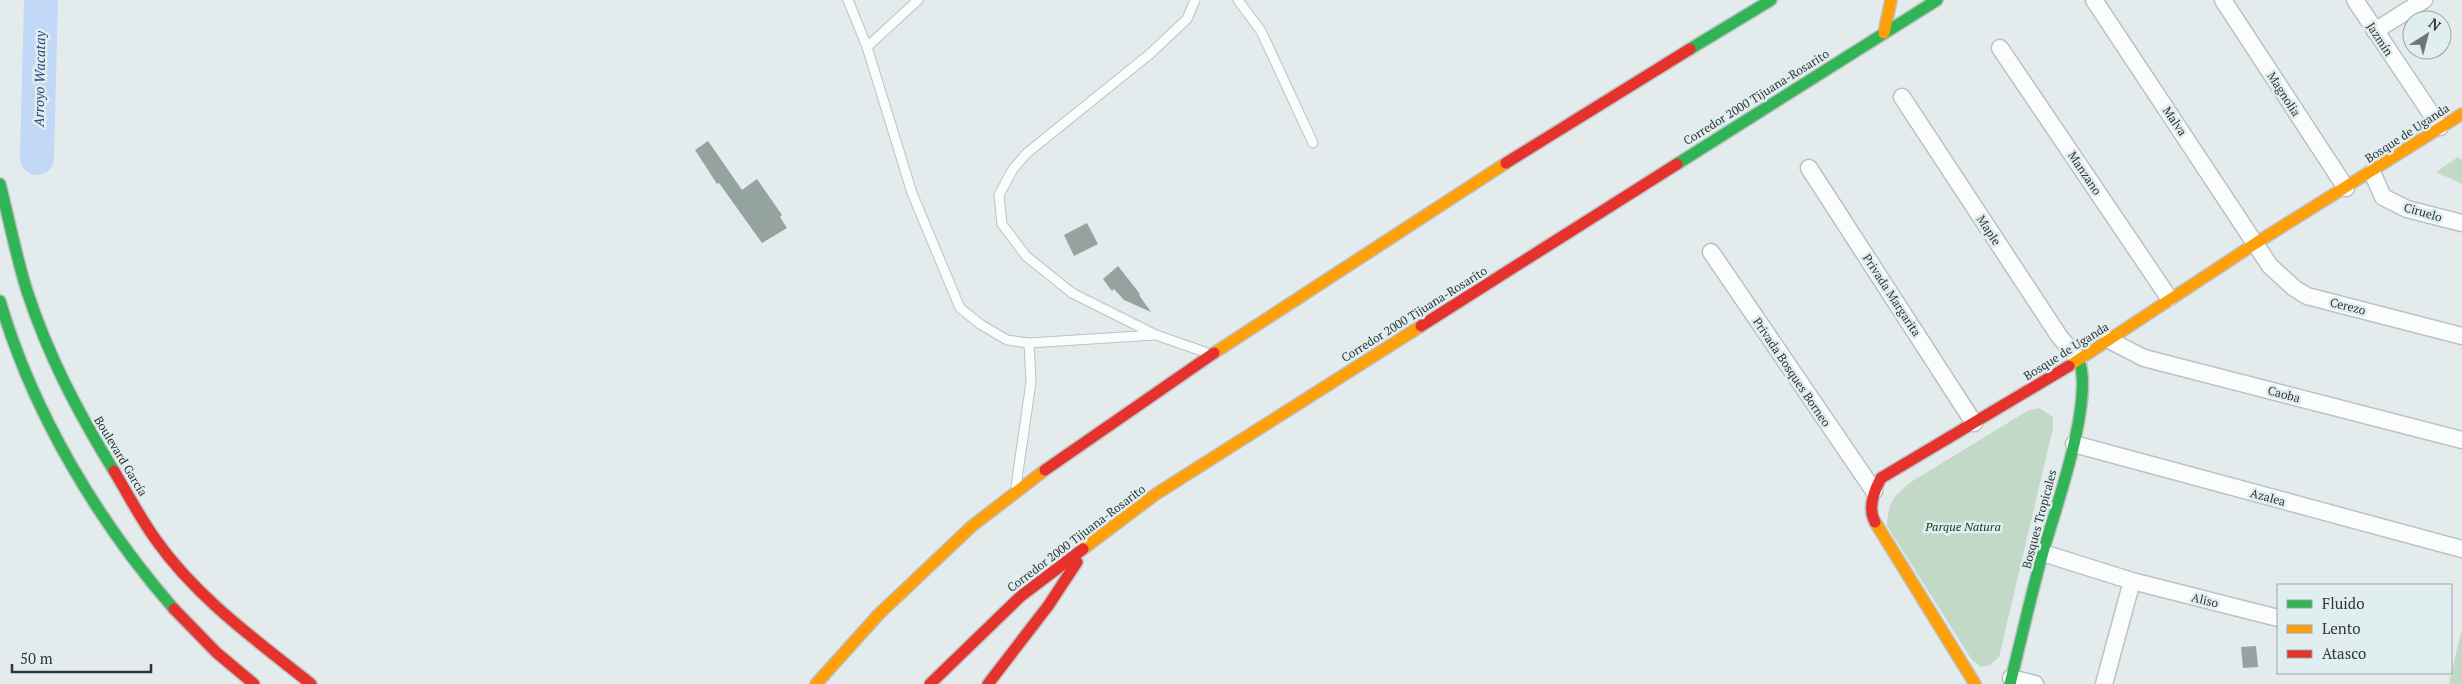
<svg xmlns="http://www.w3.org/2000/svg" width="2462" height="684" font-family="'PT Serif',serif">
	<rect width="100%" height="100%" fill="#e4ebec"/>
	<path fill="#c1d9c6" d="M2458,157L2462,160V184L2436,172Z
		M2039,408L2053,417V428L1999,657L1990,665L1981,667L1972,660L1887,526C1888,502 1893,497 1911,482L2029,410Z
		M2462,628V684H2449Z"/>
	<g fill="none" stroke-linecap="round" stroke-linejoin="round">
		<path stroke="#c2d8f7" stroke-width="34" d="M37,158L41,0"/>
	</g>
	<path fill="#94a3a0" d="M708,141L742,190L757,179L782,215L780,217L787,228L762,243L719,183L717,184L695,150Z
		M1087,223L1098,244L1074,256L1064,235Z
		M1118,266L1140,294L1139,295L1151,312L1124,300L1114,289L1112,291L1103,279Z
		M2256,646L2258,667L2243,668L2241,647Z"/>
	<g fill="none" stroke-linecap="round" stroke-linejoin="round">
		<g stroke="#bcc2c3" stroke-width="11">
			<path id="lane" d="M848,0L867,47L912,193L960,308L980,324L1007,340L1029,343L1154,335
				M1195,0L1187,19L1151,53L1027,153L1013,169L999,195L1002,224L1026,256L1072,293L1156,335L1205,352
				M1238,0L1261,31L1313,143
				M867,47L918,0
				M1016,486L1031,382L1029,343"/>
		</g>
		<g stroke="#bcc2c3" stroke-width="19">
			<path id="street" d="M2094,0L2270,266L2294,288L2307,296L2462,336
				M2223,0L2346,188
				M2355,0L2440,127
				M2375,31L2424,0
				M2000,48L2169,298
				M1902,97L2059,336L2079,360
				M1809,168L1974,423
				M2372,172L2383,197L2407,209L2462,223
				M1711,252L1874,491
				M2109,340L2144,358L2462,440
				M2074,444L2462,549
				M2043,553L2132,581L2278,618
				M2011,678L2035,684
				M2104,684L2132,581"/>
		</g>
		<g stroke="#bcc2c3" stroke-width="14">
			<path id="fast" d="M1690,49L1771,0
				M1677,164L1937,0
				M0,184C9,219 16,256 27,291C49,358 78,412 114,471
				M0,301C33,413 98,522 174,609
				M2010,684C2021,640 2031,595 2043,552C2056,507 2094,401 2079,360"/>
		</g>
		<g stroke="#bcc2c3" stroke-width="14">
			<path id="slow" d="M1884,33L1891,0
				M1214,353L1506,163
				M2069,366L2256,243L2462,114
				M1875,522L1975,684
				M1083,549L1156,494L1421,326
				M816,684L879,614L972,526L1045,470"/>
		</g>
		<g stroke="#bcc2c3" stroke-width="14">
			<path id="jam" d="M1506,163L1690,49
				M1421,326L1677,164
				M1045,470L1214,353
				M114,471C128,494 140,518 156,540C197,598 256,640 311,684
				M1875,522C1867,508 1874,491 1881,478L2069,366
				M174,609L217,653L254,684
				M930,684L1021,596L1083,549
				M988,684L1048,606L1077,562"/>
		</g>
		<use href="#lane" stroke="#fbfcfc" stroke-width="9"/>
		<use href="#street" stroke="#fbfcfc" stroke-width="16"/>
		<use href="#fast" stroke="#30b455" stroke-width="11"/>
		<use href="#slow" stroke="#ff9f0a" stroke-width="11"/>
		<use href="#jam" stroke="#e5322d" stroke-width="11"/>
	</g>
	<g text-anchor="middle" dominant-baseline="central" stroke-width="5" stroke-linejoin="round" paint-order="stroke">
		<g font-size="12" fill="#303535" stroke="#e1eeef">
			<text transform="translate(2380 39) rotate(57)">Jazmín</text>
			<text transform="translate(2284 94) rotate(57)">Magnolia</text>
			<text transform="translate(1756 97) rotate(-32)">Corredor 2000 Tijuana-Rosarito</text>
			<text transform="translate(2175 121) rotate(56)">Malva</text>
			<text transform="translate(2407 133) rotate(-33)">Bosque de Uganda</text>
			<text transform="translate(2085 173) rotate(56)">Manzano</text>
			<text transform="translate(2423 212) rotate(16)">Ciruelo</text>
			<text transform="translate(1989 230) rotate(57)">Maple</text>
			<text transform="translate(1892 295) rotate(57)">Privada Margarita</text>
			<text transform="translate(2348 306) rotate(14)">Cerezo</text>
			<text transform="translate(1414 314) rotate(-32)">Corredor 2000 Tijuana-Rosarito</text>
			<text transform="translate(2066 351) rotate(-32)">Bosque de Uganda</text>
			<text transform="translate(1792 372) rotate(56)">Privada Bosques Borneo</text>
			<text transform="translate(2284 394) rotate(15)">Caoba</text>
			<text transform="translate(121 456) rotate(59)">Boulevard García</text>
			<text transform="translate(2268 497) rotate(15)">Azalea</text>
			<text transform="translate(2039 519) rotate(-75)">Bosques Tropicales</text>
			<text transform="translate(1076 538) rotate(-37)">Corredor 2000 Tijuana-Rosarito</text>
			<text transform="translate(2205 600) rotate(14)">Aliso</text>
		</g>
		<g font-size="12" font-style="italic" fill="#064515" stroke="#e1eeef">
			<text x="1963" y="526">Parque Natura</text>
		</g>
		<g font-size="14" font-style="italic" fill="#27477d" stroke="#e1eeef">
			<text transform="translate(39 79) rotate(-89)">Arroyo Wacatay</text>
		</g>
	</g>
	<rect x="2277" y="584" width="175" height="90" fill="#e1eeef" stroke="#9aa4a5"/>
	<rect x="2287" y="600" width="25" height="8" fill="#30b455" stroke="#9aa4a5"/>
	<text x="2322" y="609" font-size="15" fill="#303535">Fluido</text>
	<rect x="2287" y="625" width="25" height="8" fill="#ff9f0a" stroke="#9aa4a5"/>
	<text x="2322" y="634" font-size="15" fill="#303535">Lento</text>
	<rect x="2287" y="650" width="25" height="8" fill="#e5322d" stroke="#9aa4a5"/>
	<text x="2322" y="659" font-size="15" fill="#303535">Atasco</text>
	<g transform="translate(2427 35) rotate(36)"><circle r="24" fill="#e1eeef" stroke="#9aa4a5"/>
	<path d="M0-4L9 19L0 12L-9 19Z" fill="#6f7575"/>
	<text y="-8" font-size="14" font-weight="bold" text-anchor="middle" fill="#303535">N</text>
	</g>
	<path d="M12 664v8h139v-8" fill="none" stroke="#303535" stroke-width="2.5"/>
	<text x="20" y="664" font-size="15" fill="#303535" stroke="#e1eeef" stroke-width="4" paint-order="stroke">50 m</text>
</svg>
